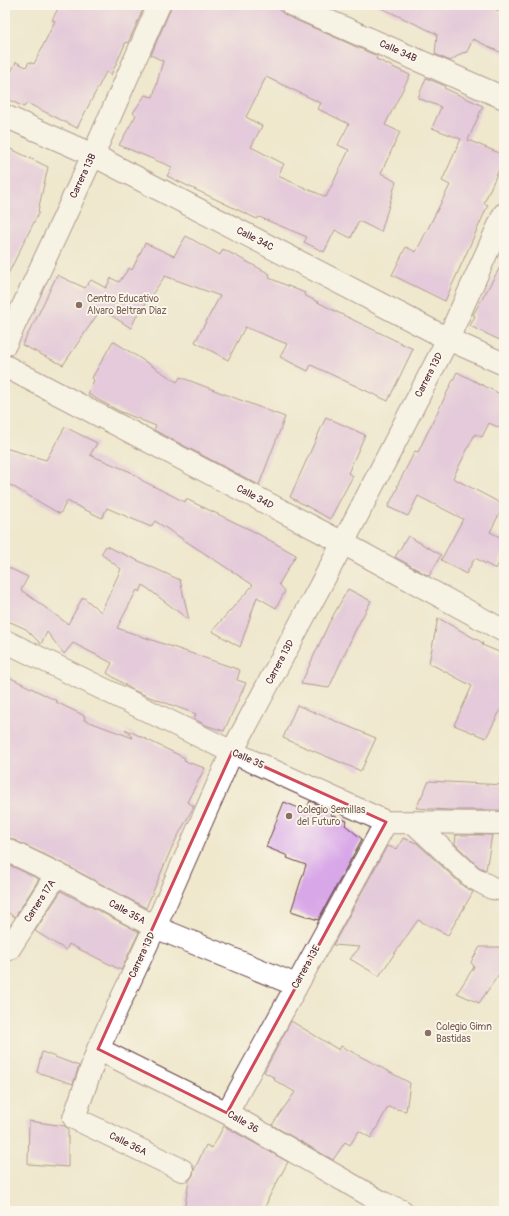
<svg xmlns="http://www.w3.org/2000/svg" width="509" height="1216" font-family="Pangolin,sans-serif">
	<rect width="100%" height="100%" fill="#fbf7ec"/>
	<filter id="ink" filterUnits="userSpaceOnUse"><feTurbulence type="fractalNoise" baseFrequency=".025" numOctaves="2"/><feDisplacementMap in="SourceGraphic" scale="8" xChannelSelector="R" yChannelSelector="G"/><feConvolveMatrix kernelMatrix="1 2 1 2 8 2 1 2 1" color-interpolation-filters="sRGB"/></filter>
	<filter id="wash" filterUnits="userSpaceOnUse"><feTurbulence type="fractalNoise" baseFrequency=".012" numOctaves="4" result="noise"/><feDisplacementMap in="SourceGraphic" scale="16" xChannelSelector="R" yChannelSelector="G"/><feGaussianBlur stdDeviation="0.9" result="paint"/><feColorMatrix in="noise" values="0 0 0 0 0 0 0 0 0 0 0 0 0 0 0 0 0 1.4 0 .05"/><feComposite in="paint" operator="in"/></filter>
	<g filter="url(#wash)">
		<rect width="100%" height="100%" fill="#efe8cd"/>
		<g id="blocks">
			<path fill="#d8a7e8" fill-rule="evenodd" d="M60,5H145L128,43L126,42L111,75L106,72L77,128L27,103L24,107L5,98V85L16,62L26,67L29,62L34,64L55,21L52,20Z
				M171,5H280L279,10L287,16L377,56L376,59L410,75L385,125L400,132L381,173L396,182L381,232L359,221L351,238L335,230L324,252L304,242L307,237L259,217L257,219L167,176L172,167L119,145L136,115L133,113L145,95L153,97L163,61L151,55L170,10ZM266,77L321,103L318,109L349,124L338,145L349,150L326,197L278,176L284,164L251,147L262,126L246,117Z
				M375,5H487L504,14V54L473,39L467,52L462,53L450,61L435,54L437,34Z
				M426,78L445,86L444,88L483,106L468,140L504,155V158L484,203L488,205L445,301L392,275L406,247L416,252L450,185L442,181L461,139L432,128L441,107L418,98Z
				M5,147L11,150V149L48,167L38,211L39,212L5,280Z
				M186,236L220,255L223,249L270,274L269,278L305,293L304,295L337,312L413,349L388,401L311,365L308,371L280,357L287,344L245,327L228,360L195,342L220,296L165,276L136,317L131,328L101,309L63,365L22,345L36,319L57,275L85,288L91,280L106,288L111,278L119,282L129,268L132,270L145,243L174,256Z
				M504,260V342L470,326L475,316L473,315Z
				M113,341L177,382L180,377L285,417L259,485L154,430L156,426L119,411L88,394L94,380L92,378Z
				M457,372L504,396V430L489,423L482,437L475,434L453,478L504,505L490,532L504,539V552L496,569L475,558L466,574L441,560L463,519L418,496L408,516L388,507L398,487L397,486L415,451L418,452Z
				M326,417L365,435L348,473L353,476L330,519L290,497Z
				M65,427L97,443L90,455L131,472L143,481L185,502L186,499L253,531L296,555L279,584L285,591L276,608L257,597L240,647L212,631L253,585L155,521L151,527L107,508L102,518L67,501L60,514L5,482V448L46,460Z
				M408,536L441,555L429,576L395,557Z
				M106,546L180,580L189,620L143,585L140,592L137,590L117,628L240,670L237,680L246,683L224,731L208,726L194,719L196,714L147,696L133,690L107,673L112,663L73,643L64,654L47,632L41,644L26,629L6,620L5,623V566L28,577L21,590L68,624L83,597L101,612L121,569L101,554Z
				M348,589L371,601L355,631L329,688L301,684L329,623Z
				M438,618L483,643L482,645L504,654V703L486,738L454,725L472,686L429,663Z
				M5,675L57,701L56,702L85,716L84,720L133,738L125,729L185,758L184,761L205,768L187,802L194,806L172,847L146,908L62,863L10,838L5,837Z
				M297,705L376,738L361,771L283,738Z
				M429,781L504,785V810H448L416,808Z
				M310,801L333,811L331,815L347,821L345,825L362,839L318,920L291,911L306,865L287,858L288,856L266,847L284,802L306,811Z
				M456,835H492L486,870L479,867L455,844Z
				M403,838L417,843L463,886L473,892L448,935L418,920L379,976L350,959L360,947L333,945L387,846L397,849Z
				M5,863L39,879L15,917L5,911Z
				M61,891L139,932L121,970L69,944L66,950L35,931Z
				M480,947H504V967L479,1003L457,993L474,967L471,962Z
				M291,1021L339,1050L341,1046L410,1083L406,1111L388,1107L371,1138L359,1131L350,1145L345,1142L333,1160L272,1125L295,1092L274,1080L275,1078L264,1072Z
				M42,1052L79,1066L73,1084L37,1072Z
				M29,1121L65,1126L68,1129V1167L28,1164Z
				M224,1126L288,1162L269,1197L264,1211H184L189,1181L193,1175L194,1170L206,1145L212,1148Z"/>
		</g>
	</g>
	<g filter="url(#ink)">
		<use href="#blocks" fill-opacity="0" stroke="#633d43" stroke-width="1"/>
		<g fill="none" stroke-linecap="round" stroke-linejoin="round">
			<g stroke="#633d43" stroke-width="24">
				<path id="minor" d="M292,5L504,98
					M5,116L93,155L448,339L504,364
					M5,345L93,155L159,5
					M5,366L343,543L504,631
					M5,641L232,752L386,822L504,823
					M414,823L472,877L492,888L504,890
					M5,849L57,874L155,927L296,985
					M9,949L57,874
					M98,1049L227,1113L383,1203L402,1211
					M227,1113L386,822
					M182,1170L74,1118L98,1049L155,927L232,752L343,543L448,339L504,214"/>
			</g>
			<use href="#minor" stroke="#fff" stroke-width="22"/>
		</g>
	</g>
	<path d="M0 0H509V1216H0ZM232,752L386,822L227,1113L98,1049Z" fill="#efe8cd" fill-opacity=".55" fill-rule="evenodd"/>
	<path fill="none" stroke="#d1495b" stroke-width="3" stroke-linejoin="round" d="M232,752L386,822L227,1113L98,1049Z"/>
	<g fill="#8d6e63" stroke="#fbf7ec" stroke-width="1.5">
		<circle cx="79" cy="305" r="4"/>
		<circle cx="289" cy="816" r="4"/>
		<circle cx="428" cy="1033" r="4"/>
	</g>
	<g text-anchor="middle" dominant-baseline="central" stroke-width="3.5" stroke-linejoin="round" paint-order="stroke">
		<g font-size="10" fill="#4a1f2b" stroke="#fbf7ec">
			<text transform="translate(398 51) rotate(24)">Calle 34B</text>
			<text transform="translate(83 176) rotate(-65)">Carrera 13B</text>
			<text transform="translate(255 239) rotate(27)">Calle 34C</text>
			<text transform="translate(429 375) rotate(-63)">Carrera 13D</text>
			<text transform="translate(255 497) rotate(28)">Calle 34D</text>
			<text transform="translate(280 662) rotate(-62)">Carrera 13D</text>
			<text transform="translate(248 759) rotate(24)">Calle 35</text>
			<text transform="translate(40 901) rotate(-57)">Carrera 17A</text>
			<text transform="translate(127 912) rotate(29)">Calle 35A</text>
			<text transform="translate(142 955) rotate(-65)">Carrera 13D</text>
			<text transform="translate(306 967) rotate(-61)">Carrera 13E</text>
			<text transform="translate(243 1122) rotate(30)">Calle 36</text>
			<text transform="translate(128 1144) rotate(26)">Calle 36A</text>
		</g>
		<g font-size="10" fill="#785e54" stroke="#fbf7ec" text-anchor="start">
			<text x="87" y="299">Centro Educativo<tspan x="87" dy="12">Alvaro Beltran Diaz</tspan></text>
			<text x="297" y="810">Colegio Semillas<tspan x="297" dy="12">del Futuro</tspan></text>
			<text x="436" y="1027">Colegio Gimn<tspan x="436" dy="12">Bastidas</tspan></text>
		</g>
	</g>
	<rect width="509" height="1216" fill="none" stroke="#fbf7ec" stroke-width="20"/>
</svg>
